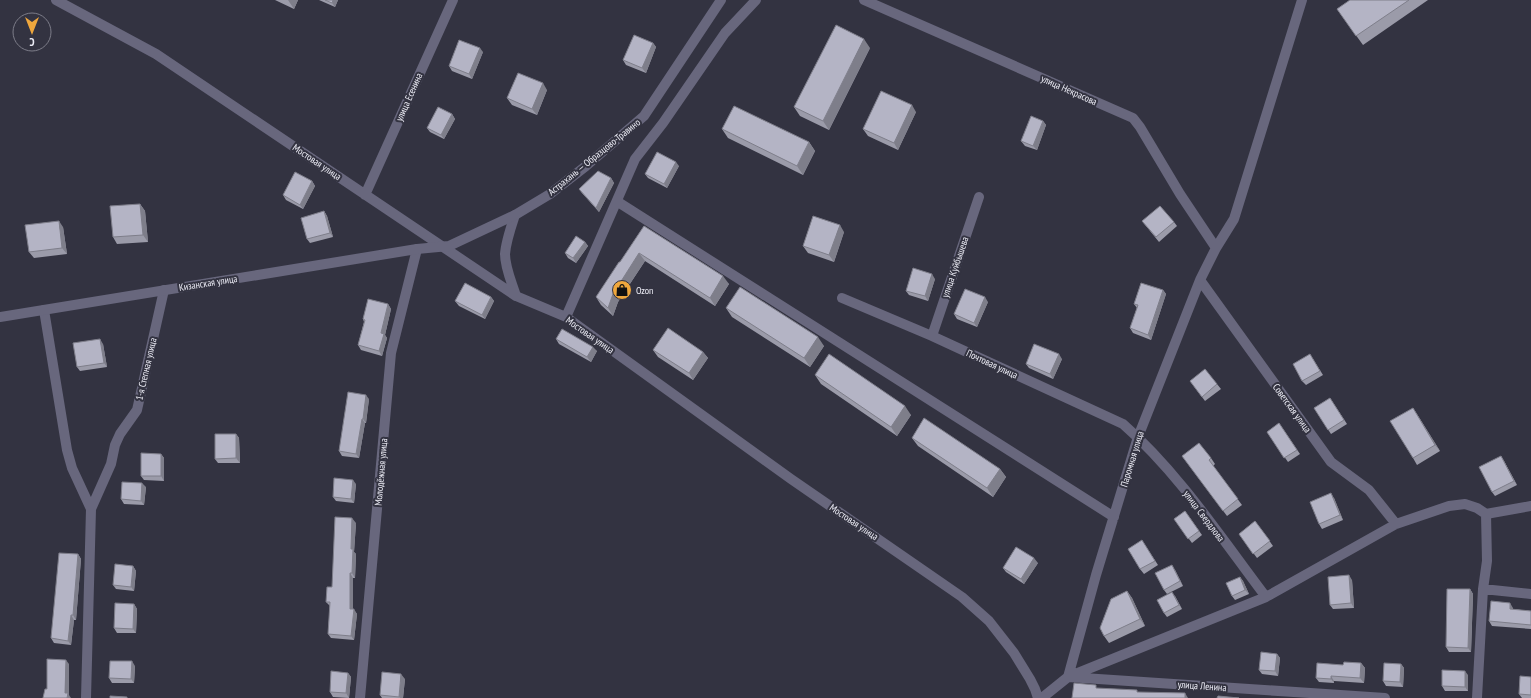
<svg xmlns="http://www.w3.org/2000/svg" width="1531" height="698" font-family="'PT Sans Narrow',sans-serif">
	<rect width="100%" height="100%" fill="#333341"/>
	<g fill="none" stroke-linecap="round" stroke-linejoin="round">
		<path stroke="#68677d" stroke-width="10" d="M56,0L156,54L516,296L566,317L791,479L962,597L989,621L1014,653L1030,679L1035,689L1038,698
			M864,0L1133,118L1140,127L1180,194L1216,248
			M1302,0L1234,219L1216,248L1200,280L1138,437L1096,575L1068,677L1385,698
			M365,195L453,0
			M618,202L1114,517
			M515,215C511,227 506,241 505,254C505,268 512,283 516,296
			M1200,280L1331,462L1369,490L1396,524
			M842,298L932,336L1123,424C1178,472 1222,539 1266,597
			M44,310L67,450L72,468L91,509L86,698
			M566,317L635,159L663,123L725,33L756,0
			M932,336L979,197
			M91,509L111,464L115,445L120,434L137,410L164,290
			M1486,514L1531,506
			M1483,589L1531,594
			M360,698L391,353L417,249
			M1042,698L1068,677L1266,597L1396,524L1449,506L1465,504L1477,508L1486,514L1487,561L1483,589L1477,698"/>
		<path stroke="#68677d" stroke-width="10" d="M0,317L417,249L449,246L515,215L550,194L586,166L644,116L721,0"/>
	</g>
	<path fill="#9b9ba9" d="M275,0H298L294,9Z
		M319,0H338L335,7Z
		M1350,0H1428L1363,45L1337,9Z
		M653,43L656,47L646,73L626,65L623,60Z
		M870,48L829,130L800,116L794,107Z
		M483,52L472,79L452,71L449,66Z
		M547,90L537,115L512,105L507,98Z
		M916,112L898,150L868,136L863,129Z
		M452,114L455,119L444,139L430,132L427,128Z
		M1043,121L1046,125L1037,150L1025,146L1021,141Z
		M722,129L809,142L815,151L803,175L728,138Z
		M679,166L667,188L648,178L645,174Z
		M611,178L614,183L599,212L582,193L579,189Z
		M312,181L315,186L303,209L286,200L283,195Z
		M140,204L145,211L148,242L117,244L113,237Z
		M324,211L327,216L333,237L310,243L307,239Z
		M1142,221L1174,222L1177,226L1159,242Z
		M644,226L729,284L715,306L645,261L618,302L613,316L601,305L596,297L620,262Z
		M63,227L67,254L34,258L29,252Z
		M844,232L834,262L808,253L803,246Z
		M585,242L588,246L576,263L568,258L565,253Z
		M935,279L928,301L909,295L906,291Z
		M1163,290L1166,294L1151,340L1133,333L1130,328L1137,308L1134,304Z
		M491,297L494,301L485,319L459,306L455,301Z
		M988,302L977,327L957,319L954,314Z
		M388,304L391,309L385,335L387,338L382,356L361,350L358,345L364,322L363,319Z
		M726,308L824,346L810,367L732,317Z
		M556,339L597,351L591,362L559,344Z
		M103,344L107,367L80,371L77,367Z
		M653,350L703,352L708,358L693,380L658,357Z
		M1062,359L1053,379L1029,368L1026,364Z
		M1313,359L1323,375L1306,385L1302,381Z
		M815,375L911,415L897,436L821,384Z
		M1190,381L1217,384L1221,389L1205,401Z
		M1330,398L1347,424L1331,434L1314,408Z
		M369,399L366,423H365L359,458L342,456L339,451Z
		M1413,408L1440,451L1417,465L1413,458Z
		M1279,423L1300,454L1288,462L1267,432Z
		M236,434L239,438L240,463H218L215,459Z
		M912,438L1000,469L1006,477L993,497L918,446Z
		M161,454L164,458V481L144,480L141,476Z
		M1182,456L1211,458L1215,464L1213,466L1242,505L1227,516Z
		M1501,456L1504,461L1517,485L1495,496L1492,492Z
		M356,484L354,503L336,501L333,497Z
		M146,487L144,505L124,504L121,499Z
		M1334,498L1343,520L1322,529L1319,524Z
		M1185,511L1202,535L1192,543L1174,519Z
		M1255,521L1273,546L1257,558L1239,534Z
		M356,523L354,552L356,554L355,578H353V609L357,614L354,640L331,638L328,634L330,606L326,602Z
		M1145,545L1158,565L1144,574L1140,569Z
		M78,554L81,559L76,620H74L71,645L54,643L51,638Z
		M1038,563L1024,584L1006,572L1003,568Z
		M133,566L136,571L134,591L116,589L113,585Z
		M1175,570L1183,586L1167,594L1164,590Z
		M1240,577L1243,581L1249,594L1235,600L1232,596Z
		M1352,580L1354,608L1333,609L1330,605Z
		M1470,589L1473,594L1471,652H1449L1446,647Z
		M1127,591L1132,598L1145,626L1109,643L1104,636Z
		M1175,596L1182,609L1167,617L1164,613Z
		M134,604L137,609L136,633H117L114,628Z
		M1513,608V609L1531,611V629L1492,626L1489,621Z
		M1277,654L1280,658L1278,676L1262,674L1259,670Z
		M1361,663L1365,668L1364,683L1334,681V683L1319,682L1316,678L1343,665Z
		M1401,664L1404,668L1403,687L1386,686L1383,681Z
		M135,666L134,683H112L109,678Z
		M348,673L351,677L349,698L333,697L330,692Z
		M1468,675V691H1445L1442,686Z
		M1531,677V698H1522L1519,694Z
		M405,679L403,698H382L380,695Z"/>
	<path fill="#7e7e8a" d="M288,0H298L294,9Z
		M333,0H338L335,7L332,3Z
		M864,39L870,48L829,130L823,121Z
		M653,43L656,47L646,73L642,68Z
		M480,48L483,52L472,79L469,74Z
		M543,83L547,90L537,115L532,109Z
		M912,105L916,112L898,150L894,143Z
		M452,114L455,119L444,139L441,135Z
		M1043,121L1046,125L1037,150L1033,146Z
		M809,142L815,151L803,175L797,166Z
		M676,162L679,166L667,188L664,184Z
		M611,178L614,183L599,212L596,208Z
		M312,181L315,186L303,209L300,205Z
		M140,204L145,211L148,242L143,235Z
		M324,211L327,216L333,237L330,233Z
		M59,221L63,227L67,254L62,248Z
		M840,225L844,232L834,262L829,255Z
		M585,242L588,246L576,263L573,258Z
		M639,253L645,261L618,302L613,316L608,308L613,294Z
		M932,274L935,279L928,301L925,296Z
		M723,276L729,284L715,306L710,298Z
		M1163,290L1166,294L1151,340L1148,335Z
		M491,297L494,301L485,319L482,315Z
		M985,297L988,302L977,327L974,323Z
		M388,304L391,309L385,335L387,338L382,356L379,351L381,333Z
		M818,337L824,346L810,367L804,358Z
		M100,339L103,344L107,367L104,363Z
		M593,347L597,351L591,362L587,357Z
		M703,352L708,358L693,380L689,373Z
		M1059,354L1062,359L1053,379L1050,374Z
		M366,395L369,399L366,423L363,419Z
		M905,406L911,415L897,436L891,427Z
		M1413,408L1417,414L1440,451L1435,445Z
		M362,419L365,423L359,458L356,454Z
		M236,434L239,438L240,463L236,458Z
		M161,454L164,458V481L161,476Z
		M1501,456L1504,461L1517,485L1514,481Z
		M1000,469L1006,477L993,497L987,488Z
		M353,480L356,484L354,503L351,499Z
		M142,483L146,487L144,505L141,501Z
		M1331,493L1334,498L1343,520L1340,515Z
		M352,518L356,523L354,552L356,554L355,578L352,573L351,549Z
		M78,554L81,559L76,620L73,615Z
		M1034,558L1038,563L1024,584L1021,579Z
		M1172,565L1175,570L1183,586L1180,581Z
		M133,566L136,571L134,591L131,587Z
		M350,573L353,578V613L350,609Z
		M1349,575L1352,580L1354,608L1351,603Z
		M1240,577L1243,581L1249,594L1245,590Z
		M1470,589L1473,594L1471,652L1468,648Z
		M1127,591L1132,598L1145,626L1140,619Z
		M1172,592L1175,596L1182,609L1179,605Z
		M1510,603L1513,608V613L1510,609Z
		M134,604L137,609L136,633L133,629Z
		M354,609L357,614L354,640L351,636Z
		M71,615L74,620L71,645L68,641Z
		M1277,654L1280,658L1278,676L1275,671Z
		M66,660L69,664V695L71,698H67L65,693Z
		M132,661L135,666L134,683L131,679Z
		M1361,663L1365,668L1364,683L1360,678Z
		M1401,664L1404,668L1403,687L1400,682Z
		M1465,671L1468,675V691L1465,687Z
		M348,673L351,677L349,698L346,693Z
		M401,674L405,679L403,698H400L399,697Z
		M1331,676L1334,681V683L1331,679Z
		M1185,693L1188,698H1185Z"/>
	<path fill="#b4b4c5" stroke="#7e7e8a" d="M325,0H333L332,3Z
		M1350,0H1409L1356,36L1337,9Z
		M836,25L864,39L823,121L794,107Z
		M634,35L653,43L642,68L623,60Z
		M459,40L480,48L469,74L449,66Z
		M518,73L543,83L532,109L507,98Z
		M881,91L912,105L894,143L863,129Z
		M734,106L809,142L797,166L722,129Z
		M438,107L452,114L441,135L427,128Z
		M1031,116L1043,121L1033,146L1021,141Z
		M657,152L676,162L664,184L645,174Z
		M598,171L611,178L596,208L579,189Z
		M295,172L312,181L300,205L283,195Z
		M140,204L143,235L113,237L110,206Z
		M1160,206L1174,222L1156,237L1142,221Z
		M324,211L330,233L307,239L301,218Z
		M813,216L840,225L829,255L803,246Z
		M59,221L62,248L29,252L25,225Z
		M644,226L723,276L710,298L639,253L613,294L608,308L596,297L619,262H620Z
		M576,236L585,242L573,258L565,253Z
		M913,268L932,274L925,296L906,291Z
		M465,283L491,297L482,315L455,301Z
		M1141,283L1163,290L1148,335L1130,328L1138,305L1134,304Z
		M740,287L818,337L804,358L726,308Z
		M965,289L985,297L974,323L954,314Z
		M368,299L388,304L381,333L384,334L379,351L358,345L365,320L363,319Z
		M668,328L703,352L689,373L653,350Z
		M562,329L593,347L587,357L556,339Z
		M100,339L104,363L77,367L73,343Z
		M1034,344L1059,354L1050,374L1026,364Z
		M829,354L905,406L891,427L815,375Z
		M1310,354L1320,371L1302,381L1293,364Z
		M1205,369L1217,384L1202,397L1190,381Z
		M348,392L366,395L363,419H362L356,454L339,451Z
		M1330,398L1344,420L1328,430L1314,408Z
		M1413,408L1435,445L1413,458L1390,421Z
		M924,418L1000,469L987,488L912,438Z
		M1279,423L1297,450L1284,458L1267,432Z
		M215,434H236V458L215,459Z
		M1199,443L1211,458L1209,460L1238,499L1223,511L1182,456Z
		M141,453L161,454V476H141Z
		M1501,456L1514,481L1492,492L1479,467Z
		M334,478L353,480L351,499L333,497Z
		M122,482L142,483L141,501L121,499Z
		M1331,493L1340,515L1319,524L1310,502Z
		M1185,511L1199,531L1188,539L1174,519Z
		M335,517L352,518L351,549H353L352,573H350V609H354L351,636L328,634L330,602H326L327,587H332Z
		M1255,521L1270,541L1253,554L1239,534Z
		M1142,540L1155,561L1140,569L1128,549Z
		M1016,547L1034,558L1021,579L1003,568Z
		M59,553L78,554L73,615H71L68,641L51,638Z
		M115,564L133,566L131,587L113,585Z
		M1172,565L1180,581L1164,590L1155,573Z
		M1349,575L1351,603L1330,605L1328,577Z
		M1240,577L1245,590L1232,596L1226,583Z
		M1447,589H1470L1468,648L1446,647Z
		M1127,591L1140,619L1104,636L1100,628L1111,599Z
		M1172,592L1179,605L1164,613L1157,600Z
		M1491,601L1510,603V609L1531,611V625L1489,621Z
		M115,603L134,604L133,629L114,628Z
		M1261,652L1277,654L1275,671L1259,670Z
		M47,659L66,660L65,693H68L67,698H43L45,689H47Z
		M110,661H132L131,679L109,678Z
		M1344,662L1361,663L1360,678L1331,676V679L1316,678L1317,663L1343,665Z
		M1384,663L1401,664L1400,682L1383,681Z
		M1442,670L1465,671V687L1442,686Z
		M331,671L348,673L346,693L330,692Z
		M382,672L401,674L399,697L380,695Z
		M1520,676L1531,677V695L1519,694Z
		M1074,683L1096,685V688L1137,690V692L1185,693V698H1072Z
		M110,696L127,697V698H110Z
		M1218,696L1239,698H1217Z"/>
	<defs>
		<g id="shop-disc" transform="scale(1)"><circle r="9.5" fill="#efa73d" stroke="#333341"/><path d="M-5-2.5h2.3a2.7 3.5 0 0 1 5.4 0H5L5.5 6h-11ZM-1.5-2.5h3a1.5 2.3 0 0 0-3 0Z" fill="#111"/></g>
	</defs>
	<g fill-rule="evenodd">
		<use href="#shop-disc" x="622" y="290"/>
	</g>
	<g text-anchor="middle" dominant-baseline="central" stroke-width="4" stroke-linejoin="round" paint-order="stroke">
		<g font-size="10" fill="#ececf5" stroke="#333341">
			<text transform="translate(1069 90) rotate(24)">улица Некрасова</text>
			<text transform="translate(409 97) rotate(-66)">улица Есенина</text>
			<text transform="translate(594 157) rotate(-39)">Астрахань — Образцово-Травино</text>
			<text transform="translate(317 162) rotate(34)">Мостовая улица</text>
			<text transform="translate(955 267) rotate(-71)">улица Куйбышева</text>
			<text transform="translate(208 283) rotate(-9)">Кизанская улица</text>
			<text transform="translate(590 335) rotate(35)">Мостовая улица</text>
			<text transform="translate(992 364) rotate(25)">Почтовая улица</text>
			<text transform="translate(146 369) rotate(-77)">1-я Степная улица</text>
			<text transform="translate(1292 408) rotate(54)">Советская улица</text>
			<text transform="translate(1132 459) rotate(-73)">Паромная улица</text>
			<text transform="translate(381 472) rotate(-85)">Молодёжная улица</text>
			<text transform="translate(1204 516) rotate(53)">улица Свердлова</text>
			<text transform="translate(854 522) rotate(34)">Мостовая улица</text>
			<text transform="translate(1202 686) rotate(4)">улица Ленина</text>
		</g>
		<g font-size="10" fill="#ececf5" stroke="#333341" text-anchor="start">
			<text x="636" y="290">Ozon</text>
		</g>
	</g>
	<g transform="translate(32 32) rotate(180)"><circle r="19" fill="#333341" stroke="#7d7d89"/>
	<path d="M0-3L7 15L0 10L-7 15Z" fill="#efa73d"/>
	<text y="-6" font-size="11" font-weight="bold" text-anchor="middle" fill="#ececf5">С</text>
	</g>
</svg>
